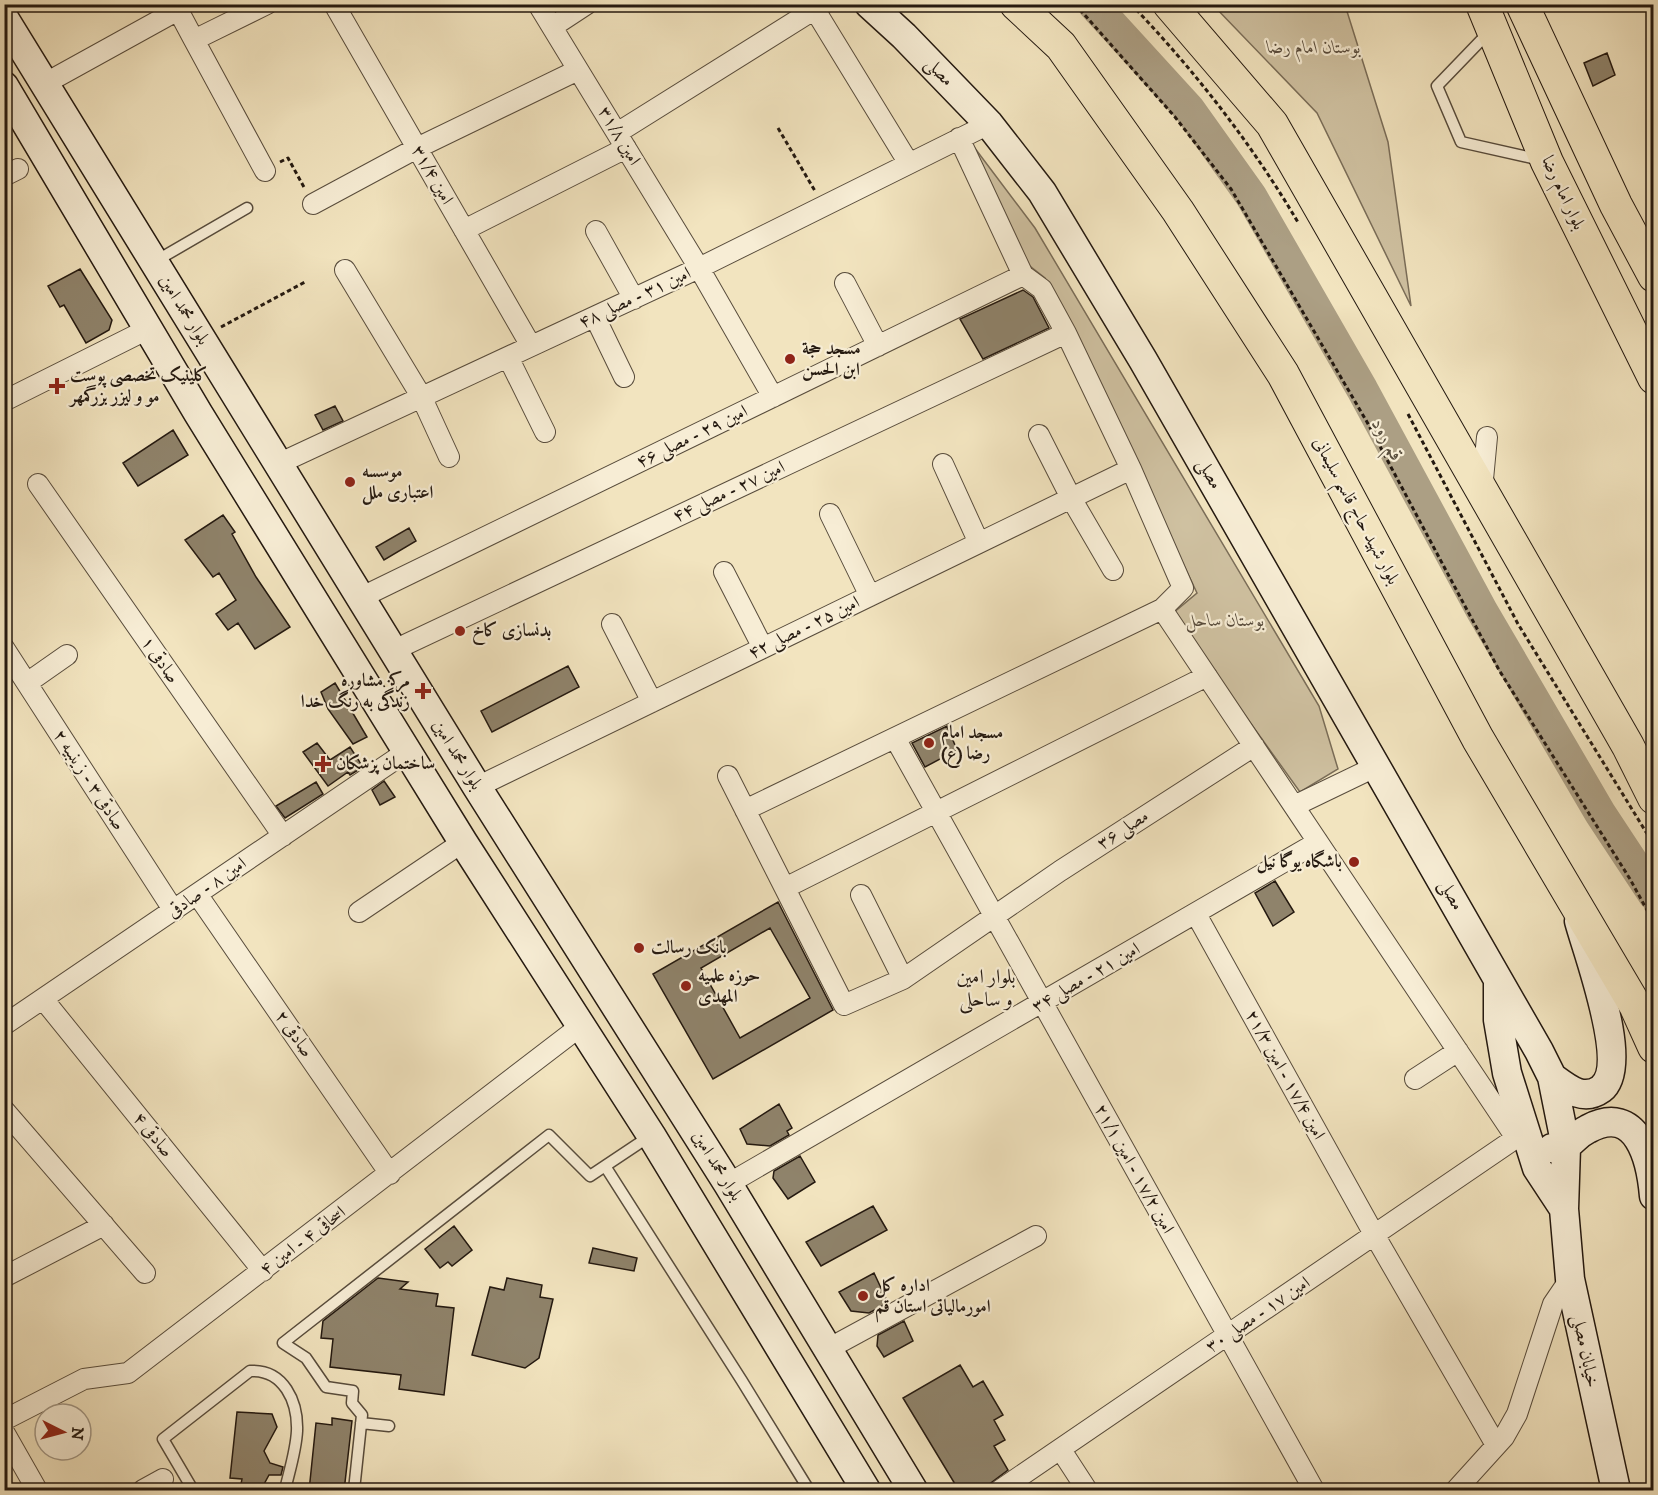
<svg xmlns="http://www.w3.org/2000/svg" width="1658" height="1495" font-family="'IM FELL DW Pica',Amiri,serif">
	<rect width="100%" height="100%" fill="#f2e4bf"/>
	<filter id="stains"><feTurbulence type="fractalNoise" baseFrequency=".00333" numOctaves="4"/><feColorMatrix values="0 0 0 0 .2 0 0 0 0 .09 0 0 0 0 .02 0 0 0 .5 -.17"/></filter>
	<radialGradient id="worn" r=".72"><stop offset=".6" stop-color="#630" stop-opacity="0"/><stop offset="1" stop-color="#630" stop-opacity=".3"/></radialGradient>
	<path fill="#cfc1a1" stroke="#7a6d58" stroke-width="1.5" d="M1213,5H1345L1388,142L1411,306L1317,113Z
		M974,147L1035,228L1319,706L1338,769L1300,792L1172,614L1197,593L1076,338L1045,278L1026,263Z"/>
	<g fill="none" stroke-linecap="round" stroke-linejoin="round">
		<path stroke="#ac9f84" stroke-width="32" d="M1093,4L1189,109L1251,196L1362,389L1482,611L1600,813L1654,895"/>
	</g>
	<path fill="#8f836b" stroke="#241910" stroke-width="1.5" fill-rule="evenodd" d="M1607,53L1615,75L1593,86L1584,63Z
		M80,269L112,320L109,330L86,343L64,305L60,307L48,286Z
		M1023,290L1033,297L1049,328L983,359L960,319Z
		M335,406L343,421L323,430L315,415Z
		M173,430L188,455L138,486L123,463Z
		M223,515L235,532L232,534L256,577L290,627L255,649L238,623L228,630L216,614L236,600L219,573L213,577L185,540Z
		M409,528L416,541L384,560L376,547Z
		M568,666L579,687L492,732L481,711Z
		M335,683L367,737L353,744L328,709L321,692Z
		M947,726L957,750L925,767L912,743Z
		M317,743L330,760L350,747L363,767L350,775L348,772L328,786L303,752Z
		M384,781L395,797L380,805L372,790Z
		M316,782L323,794L285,818L276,806Z
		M1275,881L1294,912L1273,926L1255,893Z
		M778,902L833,1010L713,1079L653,974ZM770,928L810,998L740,1038L701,968Z
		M779,1104L792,1128L787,1131L789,1135L770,1146L747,1144L740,1129Z
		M800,1156L815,1182L788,1199L773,1178L774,1171Z
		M873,1206L887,1230L821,1266L806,1242Z
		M454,1226L472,1250L452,1266L448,1262L440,1268L425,1249Z
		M593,1248L637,1258L634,1271L589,1263Z
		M874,1273L888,1303L869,1313L851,1311L839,1292Z
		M378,1278L408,1282L400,1289L438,1294L436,1306L454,1308L444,1395L399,1389L401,1375L330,1367L333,1339L321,1338L323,1321Z
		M507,1278L542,1285L540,1297L553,1299L539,1358L525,1368L472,1355L490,1287L504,1290Z
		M904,1321L913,1341L884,1357L877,1346L878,1335Z
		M960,1365L973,1387L983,1381L1003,1415L994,1420L1005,1440L994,1446L1008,1470L980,1491L958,1489L903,1398Z
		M237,1412L272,1414L277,1427L264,1451L270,1463L283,1467L281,1475H269L263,1486L256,1485V1491L240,1489L242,1479L230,1478Z
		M332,1418L352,1421L344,1491H309L316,1423L332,1425Z"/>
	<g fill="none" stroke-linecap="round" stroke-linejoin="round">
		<g stroke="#584c3c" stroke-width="13">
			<path id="lane" d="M1490,31L1437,86L1461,142L1541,160
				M154,262L247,208
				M605,1166L742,1381L809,1490
				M361,1423L389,1426
				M193,1490L163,1439L250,1371C284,1369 298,1402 297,1431C296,1451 289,1472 285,1490
				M354,1490L362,1415L352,1403L353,1391L326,1387L306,1358L283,1343L549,1135L590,1176L650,1136"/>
		</g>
		<g stroke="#584c3c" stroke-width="22">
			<path id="street" d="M334,4L531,346
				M538,4L699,268L773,397
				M815,10L908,162
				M552,27L587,4
				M194,40L265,171
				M44,84L178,10L194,40L267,4
				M617,133L823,4
				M959,138L1023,275L1042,289L1066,333L1131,469L1183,588L1162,609L1516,1138L1000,1490
				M4,176L18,169
				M313,204L417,148L578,70
				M464,230L626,148
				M596,231L634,299
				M345,270L421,396L449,457
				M845,283L878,346
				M595,317L624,377
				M508,357L545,432
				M4,401L148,329
				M1039,435L1071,498L1113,570
				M278,464L699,268L989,124
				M943,464L979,543
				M38,484L283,836
				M1482,490L1487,437
				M830,514L870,596
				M724,572L763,648
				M360,598L1023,275
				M612,624L652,702
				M4,648L174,911
				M392,651L1066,333
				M27,683L67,655
				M895,738L1314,1490
				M728,776L844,1005L903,979L1060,871L1254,746
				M477,787L1131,469
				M1294,806L1377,766
				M745,810L1162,609
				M785,888L1207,676
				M197,894L390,1174
				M861,895L903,979
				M359,912L463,842
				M1196,914L1375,1236L1496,1445
				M43,999L263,1271
				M4,1025L409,750
				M1415,1079L1458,1051
				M4,1110L145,1273
				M728,1184L1318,842
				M4,1277L104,1225
				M826,1350L1036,1236
				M4,1420L84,1379L128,1373L582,1025
				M4,1432L37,1490
				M1061,1450L1087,1490
				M143,1490L163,1479
				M1456,1490L1504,1437L1517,1414L1553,1304L1570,1279"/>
		</g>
		<g stroke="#241910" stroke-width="31">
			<path id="secondary" d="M869,4L904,36L989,124L1042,192L1143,360L1539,1051L1552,1077L1566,1147L1564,1209L1570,1279L1616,1490
				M4,18L477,787L728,1184L913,1490
				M4,86L198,413L463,842L651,1135L866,1490
				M1498,982V1020L1507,1073L1537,1168L1564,1209
				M1552,1077C1567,1088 1583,1102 1601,1089C1631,1066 1588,955 1579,921
				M1552,1148C1574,1147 1570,1138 1588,1129C1638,1102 1651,1161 1654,1196"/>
		</g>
		<g stroke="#241910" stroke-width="34">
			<path id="primary" d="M1016,4L1061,46L1178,211L1283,374L1478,739L1635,1005L1654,1047
				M1169,4L1272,124L1628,746L1654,798
				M1482,4L1547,162L1654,378
				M1522,4L1616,205L1654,276"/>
		</g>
		<path stroke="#241910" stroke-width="3" stroke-dasharray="4.5 3" stroke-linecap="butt" d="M1075,4L1175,117L1231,189L1367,422L1499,670L1630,879L1654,923
			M1131,4C1195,71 1252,144 1299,224
			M778,128L815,191
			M280,162L288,158L305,189
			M221,327L305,282
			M1408,414L1518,624L1654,845"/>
		<use href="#lane" stroke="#f7edd5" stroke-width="10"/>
		<use href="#street" stroke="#f7edd5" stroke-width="20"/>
		<use href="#secondary" stroke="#f7edd5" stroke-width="28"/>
		<use href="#primary" stroke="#f2e4bf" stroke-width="32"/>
	</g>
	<g fill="#8f2418" stroke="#f7edd5" stroke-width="2">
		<circle cx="790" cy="359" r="6"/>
		<path d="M54 377h6v6h6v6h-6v6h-6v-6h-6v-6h6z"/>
		<circle cx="350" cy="482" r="6"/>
		<circle cx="460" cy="631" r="6"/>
		<path d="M420 682h6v6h6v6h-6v6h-6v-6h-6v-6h6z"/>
		<circle cx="929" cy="743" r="6"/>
		<path d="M320 755h6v6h6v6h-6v6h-6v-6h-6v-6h6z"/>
		<circle cx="1354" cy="862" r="6"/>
		<circle cx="639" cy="948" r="6"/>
		<circle cx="686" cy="986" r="6"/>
		<circle cx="863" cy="1296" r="6"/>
	</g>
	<g text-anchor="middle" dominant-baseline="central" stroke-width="4.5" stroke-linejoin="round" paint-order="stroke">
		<g font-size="18" font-style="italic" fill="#574b3c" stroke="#f7edd5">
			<text x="1314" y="48">بوستان امام رضا</text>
			<text x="1225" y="621">بوستان ساحل</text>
		</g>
		<g font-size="18" fill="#241910" stroke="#f7edd5">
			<text transform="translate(939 72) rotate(46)">مصلی</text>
			<text transform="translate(619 136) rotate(59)">امین ۳۱/۸</text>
			<text transform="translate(432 175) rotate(60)">امین ۳۱/۴</text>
			<text transform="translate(1563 193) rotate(65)">بلوار امام رضا</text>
			<text transform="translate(635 298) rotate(-25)">امین ۳۱ - مصلی ۴۸</text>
			<text transform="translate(184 310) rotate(58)">بلوار محمد امین</text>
			<text transform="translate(692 437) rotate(-26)">امین ۲۹ - مصلی ۴۶</text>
			<text transform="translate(1209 474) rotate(60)">مصلی</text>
			<text transform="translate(729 492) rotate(-25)">امین ۲۷ - مصلی ۴۴</text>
			<text transform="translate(1356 511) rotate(62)">بلوار شهید حاج قاسم سلیمانی</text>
			<text transform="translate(804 628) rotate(-26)">امین ۲۵ - مصلی ۴۲</text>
			<text transform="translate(160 660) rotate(55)">صادقی ۱</text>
			<text transform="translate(457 755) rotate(58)">بلوار محمد امین</text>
			<text transform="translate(89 780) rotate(57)">صادقی ۳ - زینبیه ۲</text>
			<text transform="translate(1123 830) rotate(-33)">مصلی ۳۶</text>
			<text transform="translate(207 888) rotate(-35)">امین ۸ - صادقی</text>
			<text transform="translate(1451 895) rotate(61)">مصلی</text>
			<text transform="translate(1086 978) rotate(-30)">امین ۲۱ - مصلی ۳۴</text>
			<text transform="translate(294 1034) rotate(55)">صادقی ۲</text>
			<text transform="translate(1285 1075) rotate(61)">امین ۱۷/۴ - امین ۲۱/۳</text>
			<text transform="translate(153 1135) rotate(51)">صادقی ۴</text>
			<text transform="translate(717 1166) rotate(58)">بلوار محمد امین</text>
			<text transform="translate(1134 1169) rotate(61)">امین ۱۷/۲ - امین ۲۱/۱</text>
			<text transform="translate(303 1241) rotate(-37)">اسحاقی ۴ - امین ۴</text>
			<text transform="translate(1258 1315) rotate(-34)">امین ۱۷ - مصلی ۳۰</text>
			<text transform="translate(1585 1351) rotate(78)">خیابان مصلی</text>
		</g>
		<g font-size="18" font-weight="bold" fill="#241910" stroke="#f7edd5" text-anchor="start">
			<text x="802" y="349">مسجد حجة<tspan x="802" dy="21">ابن الحسن</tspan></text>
			<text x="70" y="376">کلینیک تخصصی پوست<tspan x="70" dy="21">مو و لیزر بزرگمهر</tspan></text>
			<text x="362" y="472">موسسه<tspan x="362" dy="21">اعتباری ملل</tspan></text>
			<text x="472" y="631">بدنسازی کاخ</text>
			<text x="410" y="681" text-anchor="end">مرکز مشاوره<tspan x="410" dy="21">زندگی به رنگ خدا</tspan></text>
			<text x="941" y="733">مسجد امام<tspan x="941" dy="21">رضا (ع)</tspan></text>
			<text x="336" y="764">ساختمان پزشکان</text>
			<text x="1342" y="862" text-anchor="end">باشگاه یوگا نیل</text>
			<text x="651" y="948">بانک رسالت</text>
			<text x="698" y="976">حوزه علمیه<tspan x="698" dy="21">المهدی</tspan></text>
			<text x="875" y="1286">اداره کل<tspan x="875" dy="21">امورمالیاتی استان قم</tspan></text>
		</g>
		<g font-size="20" font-style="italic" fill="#5a4f3e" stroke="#f7edd5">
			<text transform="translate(1387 440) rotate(61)">قم رود</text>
		</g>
		<g font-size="20" fill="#241910" stroke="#f7edd5">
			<text x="986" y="977">بلوار امین<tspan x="986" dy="23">و ساحلی</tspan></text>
		</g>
	</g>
	<rect width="1658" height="1495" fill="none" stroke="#f2e4bf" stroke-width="24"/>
	<rect x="6" y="6" width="1646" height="1483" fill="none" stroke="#241910" stroke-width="3"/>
	<rect x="12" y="12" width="1634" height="1471" fill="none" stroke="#241910" stroke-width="1.5"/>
	<g transform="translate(63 1432) rotate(96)"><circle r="28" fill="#f7edd5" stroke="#a39886" stroke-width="1.5"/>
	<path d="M0-4.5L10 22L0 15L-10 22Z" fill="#8f2418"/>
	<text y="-9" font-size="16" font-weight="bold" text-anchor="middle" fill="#241910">N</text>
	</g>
	<rect width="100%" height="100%" filter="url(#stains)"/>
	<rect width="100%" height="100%" fill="url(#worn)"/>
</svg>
